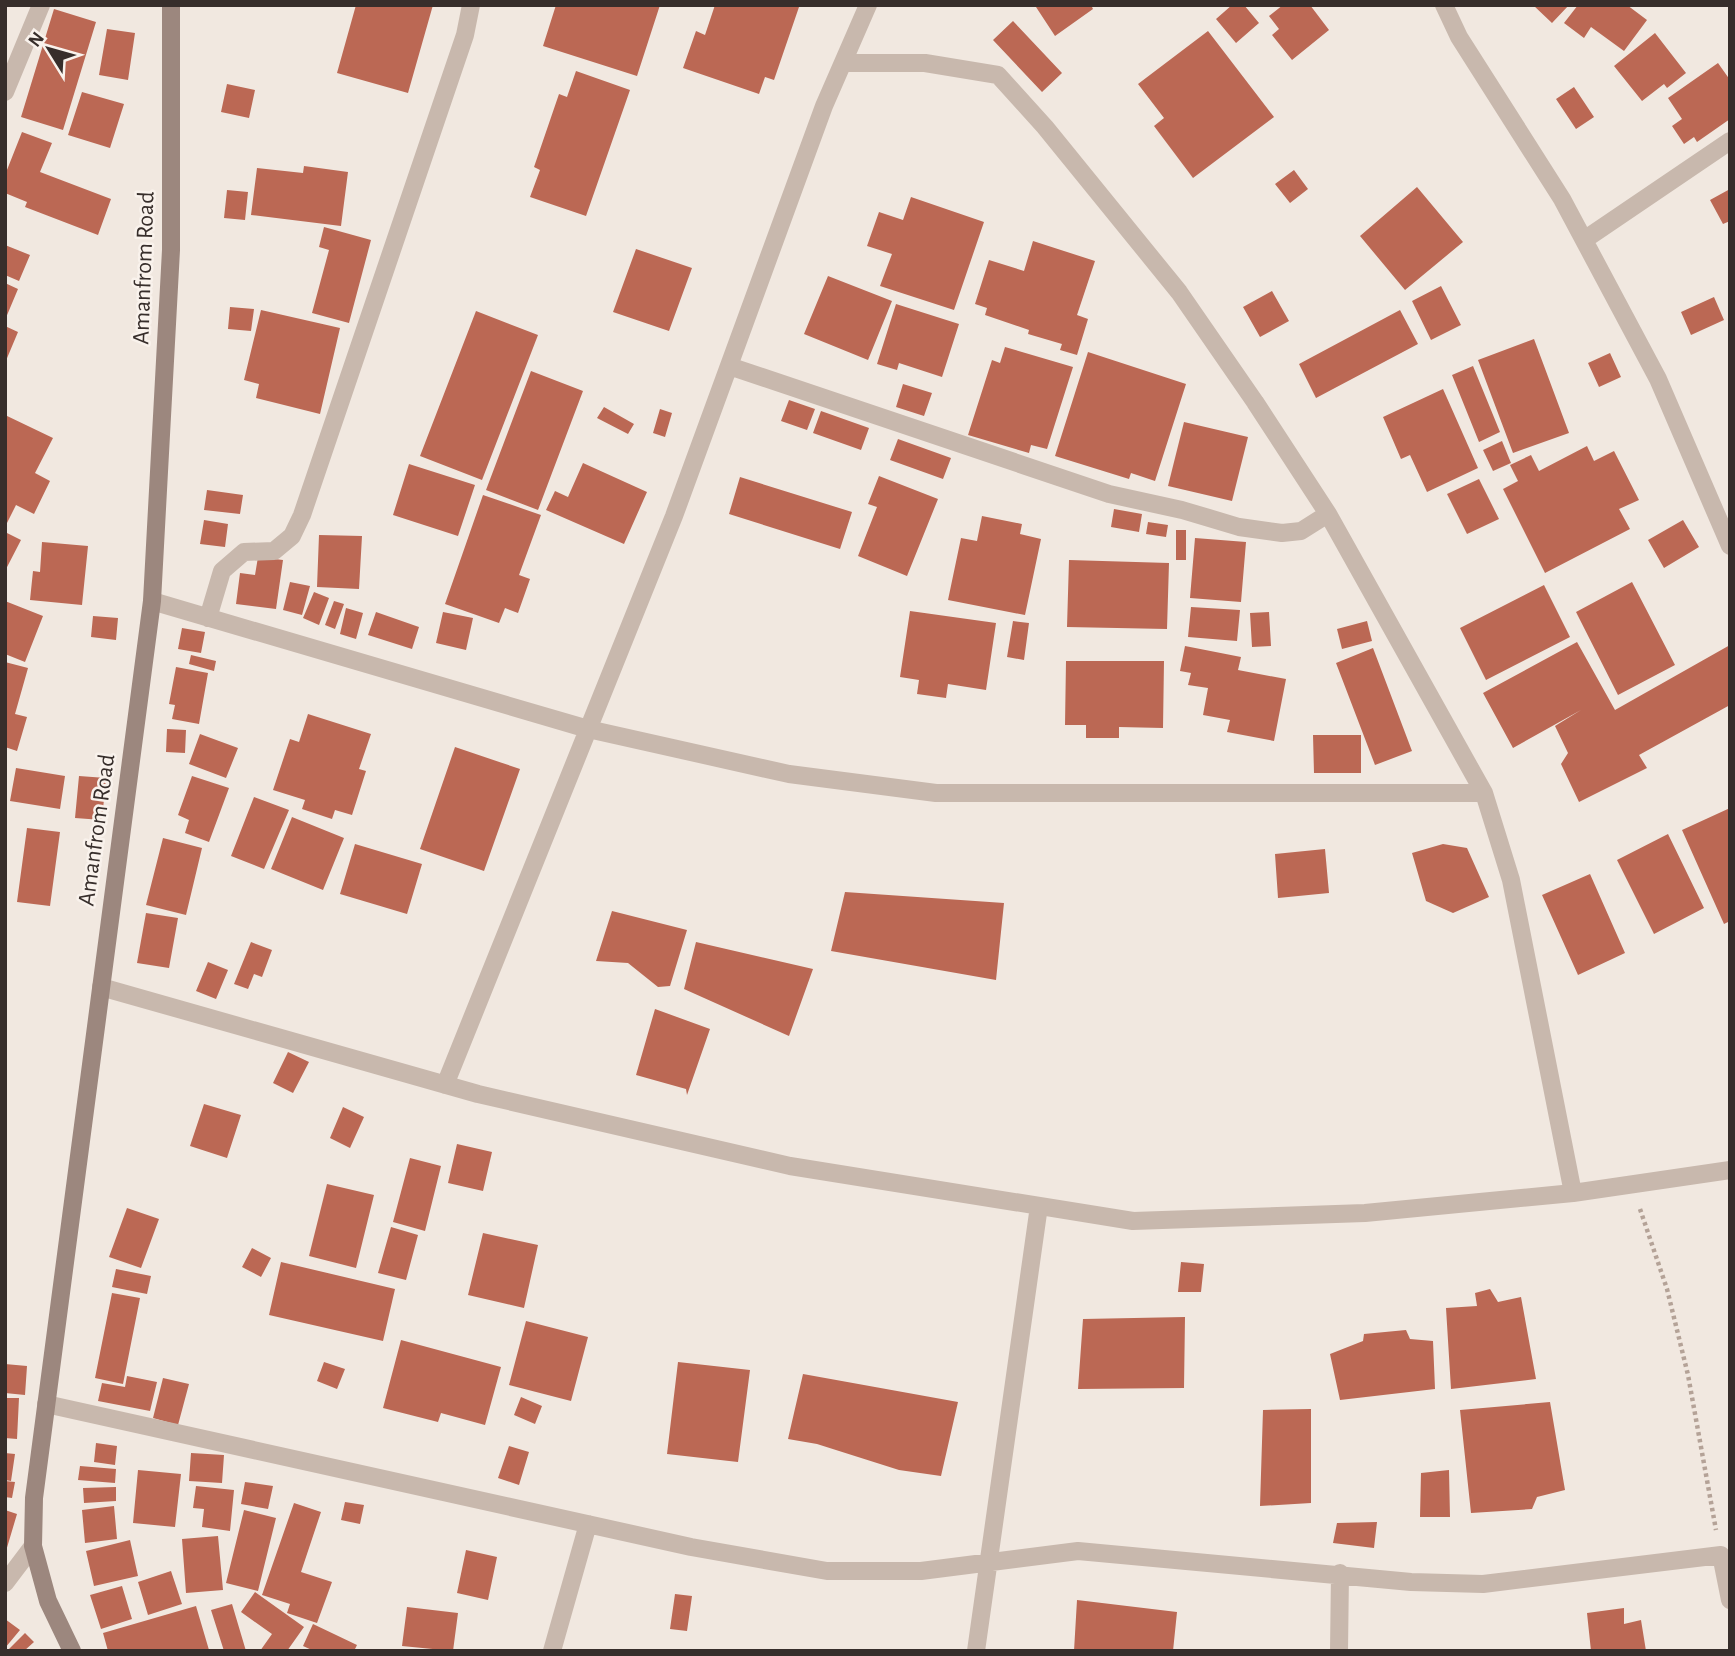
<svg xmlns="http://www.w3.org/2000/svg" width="1735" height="1656" font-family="'Alegreya Sans',sans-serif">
	<rect width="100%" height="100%" fill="#f1e8e0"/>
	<path fill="#bb6854" d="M356,5H433L408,93L337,73Z
		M556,5H660L637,76L543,46Z
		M715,5L799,7L774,80L765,77L759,94L683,68L696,31L705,35Z
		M1038,5H1091L1093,9L1055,36L1036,7Z
		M1232,5H1244L1259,23L1236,43L1216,19Z
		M1283,5H1310L1329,30L1292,60L1272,35L1279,29L1269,16Z
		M1533,5H1569L1552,23Z
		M1578,5H1627L1647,20L1624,51L1591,27L1584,38L1564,23Z
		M54,9L96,22L63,130L21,117Z
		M1013,21L1062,73L1042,92L993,40Z
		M107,29L135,33L128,80L99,75Z
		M1208,31L1274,117L1193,178L1154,126L1164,118L1138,84Z
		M1655,33L1686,73L1667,88L1664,84L1642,101L1614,66Z
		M1718,63L1730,80V119L1697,142L1694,137L1684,144L1672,126L1682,119L1668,98Z
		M576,71L630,90L586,216L530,197L540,170L534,167L559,94L567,97Z
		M227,84L255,90L249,118L221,112Z
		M1574,87L1594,117L1576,129L1556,99Z
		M82,92L124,104L110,148L68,135Z
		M22,132L52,143L40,172L111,199L98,235L25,207L27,202L5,193V175Z
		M304,166L348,172L341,226L251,215L257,168L303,173Z
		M1294,170L1308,189L1290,203L1275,184Z
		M1417,187L1463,242L1405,290L1360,236Z
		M1730,189V221L1723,224L1710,200Z
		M227,190L248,192L245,220L224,218Z
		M911,197L984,222L954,310L880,286L892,254L867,246L879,212L903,220Z
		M324,227L371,240L349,323L312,313L329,250L319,247Z
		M1033,241L1095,261L1077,315L1088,319L1077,355L1060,350L1062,344L1028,334L1029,330L985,315L987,308L975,304L989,260L1024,271Z
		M5,245L30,255L19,281L5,275Z
		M636,249L692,268L669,331L613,312Z
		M828,276L892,301L868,360L804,334Z
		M5,283L18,289L5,320Z
		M1441,286L1461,325L1431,340L1412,301Z
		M1272,291L1289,321L1260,337L1243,307Z
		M1714,297L1724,320L1691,335L1681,312Z
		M896,304L959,324L942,377L899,363L897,370L877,364Z
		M230,307L254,309L251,331L228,329Z
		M261,310L340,328L320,414L256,398L259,384L244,380Z
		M1400,310L1418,344L1316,398L1299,364Z
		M476,311L538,335L482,480L420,456Z
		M5,326L18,332L5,363Z
		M1534,339L1569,433L1513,453L1478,360Z
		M1005,347L1073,367L1047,449L1031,445L1029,453L968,435L992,360L1000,363Z
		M1088,352L1186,384L1155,481L1131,473L1129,479L1055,456Z
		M1610,353L1621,377L1599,387L1588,363Z
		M1473,366L1500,432L1479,442L1452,375Z
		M531,371L583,391L538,510L486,490Z
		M903,384L932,393L924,416L896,407Z
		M1443,389L1478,468L1427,492L1410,455L1401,459L1383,417Z
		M789,400L815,409L807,430L781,421Z
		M604,407L634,424L628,434L597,418Z
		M660,409L672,413L665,437L653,433Z
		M821,411L869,428L861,450L813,433Z
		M5,415L53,438L35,473L50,481L34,514L16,505L5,527Z
		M1184,422L1248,437L1232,501L1168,486Z
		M898,439L951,458L943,479L890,460Z
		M1502,441L1511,463L1493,471L1483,450Z
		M1587,446L1594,461L1614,451L1639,500L1619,509L1630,529L1545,573L1503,489L1518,481L1510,465L1531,455L1539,471Z
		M583,463L647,492L624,544L546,510L555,491L568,497Z
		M409,464L475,485L458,536L393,515Z
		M879,476L938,499L907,576L858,556L877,507L868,504Z
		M740,477L852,512L840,549L729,514Z
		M1479,479L1499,519L1467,534L1447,494Z
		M207,490L243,495L240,514L204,510Z
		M483,495L541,515L519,575L530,579L518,613L505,608L499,623L445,604Z
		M1114,509L1142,514L1139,532L1111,527Z
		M982,516L1022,524L1020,534L1041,539L1025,615L948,600L961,538L977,541Z
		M204,520L228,524L225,547L200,544Z
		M1683,520L1699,547L1664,568L1648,540Z
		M1148,522L1168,525L1166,537L1146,534Z
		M1176,530H1186V560H1176Z
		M5,532L21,540L5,571Z
		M319,535L362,536L359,589L317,587Z
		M1195,538L1246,542L1241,602L1190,598Z
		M42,542L88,546L82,605L30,600L33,571L40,572Z
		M258,557L283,560L276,609L236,604L240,573L255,575Z
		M1069,560L1169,563L1167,629L1067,627Z
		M290,582L310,586L302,615L283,610Z
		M1632,582L1675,665L1618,695L1576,612Z
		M1544,585L1570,637L1486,680L1460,628Z
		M314,592L329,598L319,625L303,618Z
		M5,601L43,616L25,662L5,654Z
		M334,601L344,604L335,629L325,625Z
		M1191,607L1240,610L1237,641L1188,637Z
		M346,608L363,613L356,639L340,634Z
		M910,611L996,623L986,690L948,684L946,698L917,694L919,680L900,677Z
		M376,612L419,627L412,649L368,635Z
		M443,612L473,618L466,650L436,643Z
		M1269,612L1271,646L1252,647L1250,613Z
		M93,616L118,618L116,640L91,637Z
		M1013,621L1029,623L1024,660L1007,657Z
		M1367,621L1372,641L1342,649L1337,629Z
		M182,628L205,632L201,653L178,649Z
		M1577,642L1615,710L1730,645V705L1639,755L1647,768L1579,802L1561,764L1568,753L1555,726L1581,710L1513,748L1483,693Z
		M1185,646L1241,657L1238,670L1286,679L1274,741L1227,732L1230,720L1203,715L1208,688L1188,685L1191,673L1180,671Z
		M1373,648L1412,751L1375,765L1336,663Z
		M191,655L216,661L214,671L189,664Z
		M1066,661H1164L1163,728L1119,727V738H1086V725H1065Z
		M5,662L28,668L15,714L27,717L17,751L5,747Z
		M176,667L208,673L199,724L172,719L175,705L169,704Z
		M308,714L371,734L359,769L366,771L352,815L335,810L332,819L302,809L305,800L273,790L290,739L299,742Z
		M167,729L186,730L185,753L166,752Z
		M200,734L238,748L226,778L189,764Z
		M1313,735H1361V773H1314Z
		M455,747L520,769L484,871L420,849Z
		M16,768L65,776L60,809L10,801Z
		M79,776L106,778L102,820L75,818Z
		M192,776L229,788L209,842L185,833L189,820L178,815Z
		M254,797L289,810L264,869L231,856Z
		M1730,808V921L1724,924L1682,830Z
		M292,817L344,838L323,890L271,869Z
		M27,828L60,832L50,906L17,902Z
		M1668,834L1704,908L1654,934L1617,860Z
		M163,838L202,848L186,915L146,905Z
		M355,844L422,864L407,914L340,894Z
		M1443,844L1467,848L1489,897L1453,913L1426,901L1412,853Z
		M1325,849L1329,893L1278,898L1275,854Z
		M1590,874L1625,953L1578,975L1542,895Z
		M845,892L1004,903L996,980L831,951Z
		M612,911L687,930L670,986L658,987L628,963L596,961Z
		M146,913L178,918L169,968L137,963Z
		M251,942L272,950L262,977L254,974L248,989L234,984Z
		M696,942L813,969L789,1036L684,989Z
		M208,962L228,970L216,999L196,991Z
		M655,1009L710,1029L687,1095L686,1089L636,1075Z
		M288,1052L309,1062L293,1093L273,1083Z
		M204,1104L241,1115L227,1158L190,1146Z
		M343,1107L364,1117L350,1148L330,1138Z
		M457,1144L492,1152L483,1191L448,1183Z
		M410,1158L441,1166L425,1231L393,1222Z
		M327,1184L374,1195L356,1268L309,1256Z
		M127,1208L159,1219L141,1268L109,1257Z
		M391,1227L418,1235L406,1280L378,1273Z
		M483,1233L538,1245L524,1308L468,1295Z
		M252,1248L271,1258L261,1277L242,1267Z
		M281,1262L395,1289L383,1341L269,1315Z
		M1181,1262L1204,1264L1201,1292H1178Z
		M116,1269L151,1276L147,1294L112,1287Z
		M1490,1289L1498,1302L1521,1297L1536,1379L1451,1389L1446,1308L1477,1306L1475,1293Z
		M112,1293L140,1298L123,1384L95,1378Z
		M1185,1317L1184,1388L1078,1389L1083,1319Z
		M526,1321L588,1337L571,1401L509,1385Z
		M1406,1330L1410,1339L1433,1341L1435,1389L1340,1400L1330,1354L1363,1341L1364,1334Z
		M401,1340L501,1367L485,1425L441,1413L438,1422L383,1408Z
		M324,1362L345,1369L337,1389L317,1381Z
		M678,1362L750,1370L738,1462L667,1454Z
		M5,1364L27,1366L25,1395L5,1393Z
		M803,1374L958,1402L941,1476L899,1470L817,1444L788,1439Z
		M127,1376L157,1382L150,1411L98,1401L102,1383L125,1387Z
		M163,1378L189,1384L178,1425L153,1418Z
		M521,1397L542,1406L535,1424L514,1415Z
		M5,1398H19L17,1439L5,1438Z
		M1550,1402L1565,1490L1537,1497L1532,1509L1471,1513L1460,1410Z
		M1311,1409V1503L1260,1506L1263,1410Z
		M96,1443L117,1446L115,1465L94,1462Z
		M509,1446L529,1452L519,1485L498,1478Z
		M5,1453L15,1454L11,1481L5,1480Z
		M191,1453L224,1455L222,1483L189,1481Z
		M80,1466L116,1469L115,1483L78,1480Z
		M138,1470L181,1474L175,1527L133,1523Z
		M1449,1470L1450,1517H1420L1421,1473Z
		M5,1481L15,1482L12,1498L5,1497Z
		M245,1482L273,1486L268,1509L241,1504Z
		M196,1486L234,1490L230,1531L202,1527L204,1509L193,1508Z
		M116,1487V1501L84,1503L83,1488Z
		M345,1502L364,1505L360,1524L341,1520Z
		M294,1503L321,1512L301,1572L332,1582L317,1623L287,1613L290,1604L262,1595Z
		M114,1506L117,1539L85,1543L82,1510Z
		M5,1510L17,1514L6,1551H5Z
		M244,1510L276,1518L258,1591L226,1583Z
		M1377,1522L1374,1548L1333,1543L1337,1523Z
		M218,1536L223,1590L186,1593L182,1539Z
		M130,1540L138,1576L94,1586L86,1551Z
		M466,1550L497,1557L488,1600L457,1593Z
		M171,1571L182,1604L148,1615L138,1582Z
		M122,1586L132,1619L101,1629L90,1595Z
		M255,1592L304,1627L287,1651H260L272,1634L241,1612Z
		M675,1594L692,1596L687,1631L670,1629Z
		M1077,1600L1177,1612L1173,1651H1074Z
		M232,1604L246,1651H224L211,1610Z
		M196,1606L209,1650L108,1651L103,1633Z
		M407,1607L458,1613L453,1651L402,1646Z
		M1624,1608V1624L1641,1620L1646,1651H1591L1587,1613Z
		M5,1619L20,1630L5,1648Z
		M313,1624L357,1645L354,1651H314L303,1646Z
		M25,1633L34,1642L24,1651H7Z"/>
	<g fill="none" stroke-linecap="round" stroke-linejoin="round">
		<path stroke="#b4a297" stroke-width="4.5" stroke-dasharray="3.5 3.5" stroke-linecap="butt" d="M1640,1209L1667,1289L1688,1375L1716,1530"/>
		<path stroke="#c8b8ad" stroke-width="18" d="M1444,5L1459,37L1562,199L1658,379L1730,546
			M845,63H925L998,75L1045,127L1179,292L1255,402L1328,514L1484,793L1511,880L1573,1193
			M5,92L41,5
			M1584,240L1730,141
			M729,366L1109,494L1182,510L1239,527L1282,533L1301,531L1328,514
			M152,601L588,729L789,774L936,793H1484
			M208,618L222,571L244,552L274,551L292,536L302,515L465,35L471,5
			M101,987L478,1094L790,1166L1133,1221L1365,1213L1573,1193L1730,1170
			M445,1085L674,516L824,106L868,5
			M46,1404L691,1547L827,1571H921L1078,1551L1411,1582L1483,1584L1721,1555L1730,1600
			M5,1583L33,1546
			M552,1651L588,1524
			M976,1651L1039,1206
			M1339,1651L1340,1573"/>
		<path stroke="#9c877e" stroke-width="18" d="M72,1651L48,1601L33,1546L34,1498L152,601L171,250V5"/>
	</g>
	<g text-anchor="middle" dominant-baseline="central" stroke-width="5" stroke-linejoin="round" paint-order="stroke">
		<g font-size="24" fill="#372e2b" stroke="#f9f2ec">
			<text transform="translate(144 268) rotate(-88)">Amanfrom Road</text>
			<text transform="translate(97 830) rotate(-82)">Amanfrom Road</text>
		</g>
	</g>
	<rect width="1735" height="1656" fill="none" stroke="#372e2b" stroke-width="14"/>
	<g transform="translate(49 49) rotate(307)" stroke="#f9f2ec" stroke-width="5" paint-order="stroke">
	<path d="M0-5L12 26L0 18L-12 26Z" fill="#372e2b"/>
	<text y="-10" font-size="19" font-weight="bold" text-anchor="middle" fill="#372e2b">N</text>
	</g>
</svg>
